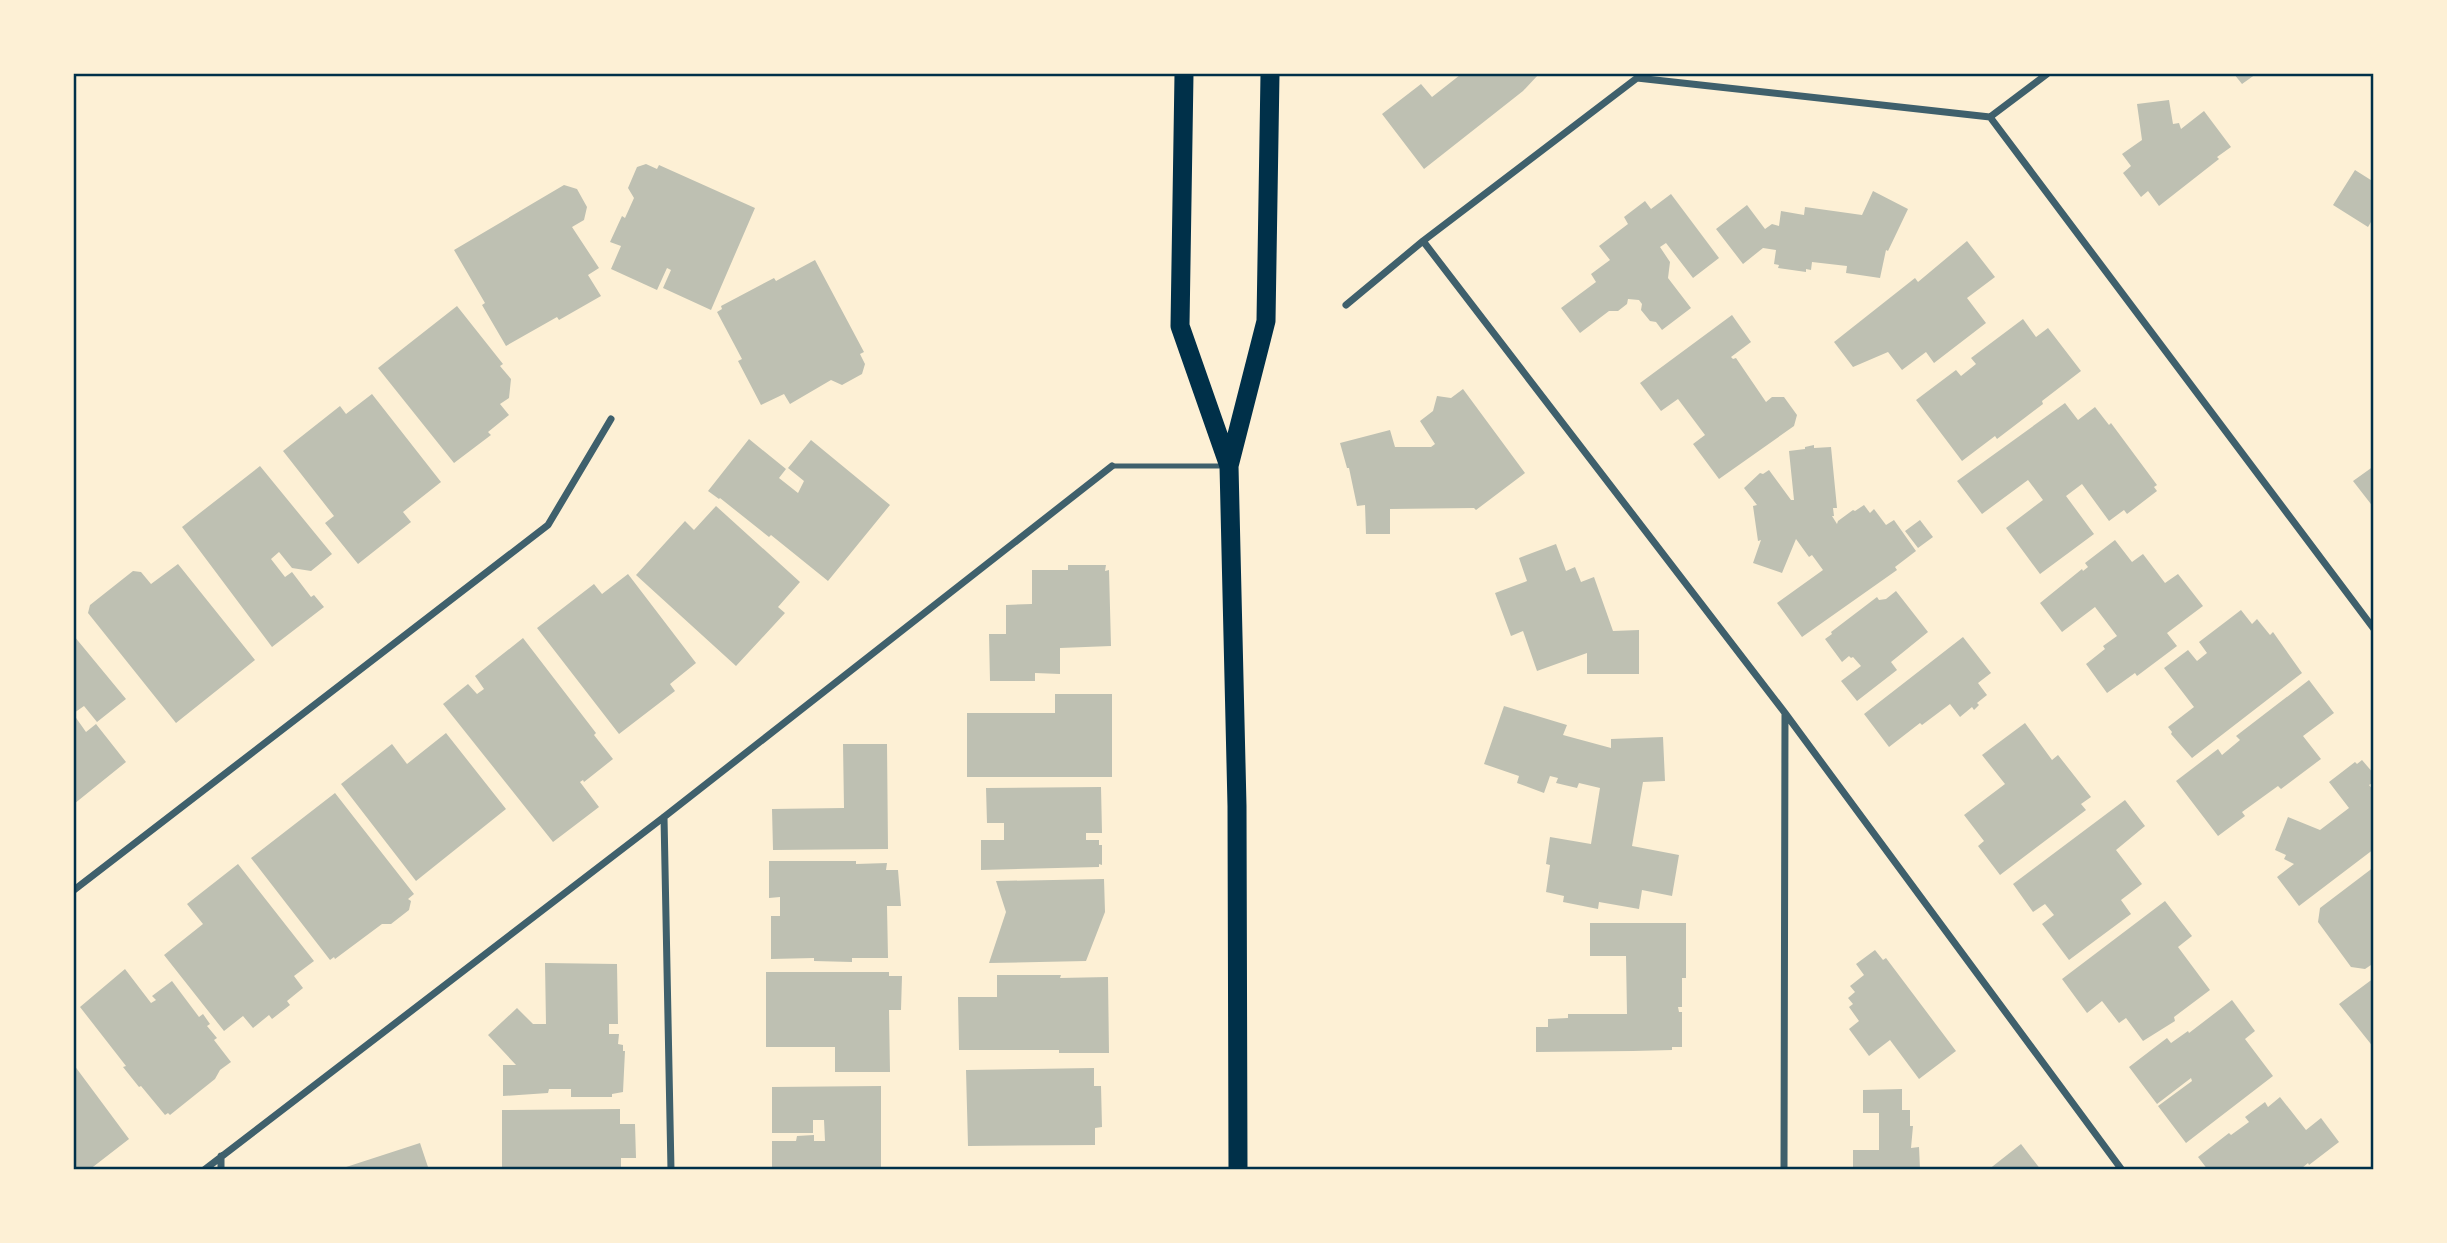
<svg xmlns="http://www.w3.org/2000/svg" width="2447" height="1243" font-family="Jost,sans-serif">
	<rect width="100%" height="100%" fill="#fdf0d5"/>
	<path fill="#bec0b2" d="M1459,74H1539L1523,91L1424,169L1382,114L1421,84L1432,97L1460,75Z
		M2234,74H2256L2242,84Z
		M2169,100L2173,124L2179,123L2181,129L2204,111L2231,147L2217,157L2219,159L2159,206L2148,191L2141,197L2123,173L2131,166L2122,154L2142,140L2137,104Z
		M646,164L657,169L659,165L755,208L711,310L663,288L671,270L667,268L657,290L611,269L621,246L610,242L622,216L625,218L634,198L628,188L637,167Z
		M2355,170L2374,182V217L2368,227L2333,205Z
		M564,185L577,189L587,207L584,220L572,227L599,268L588,275L601,296L559,320L557,317L506,346L482,305L485,303L454,250Z
		M1873,191L1908,209L1888,251L1886,250L1880,278L1846,273L1847,266L1812,262L1811,270L1806,269V272L1778,268L1779,265L1774,264L1776,250L1763,248L1743,264L1716,229L1747,205L1765,229L1772,224L1779,226L1781,211L1804,215L1805,207L1862,215Z
		M1671,194L1719,258L1693,278L1666,243L1660,247L1670,262L1668,278L1691,308L1662,330L1656,322L1650,321L1641,310L1642,304L1639,300L1628,299L1627,304L1618,311H1609L1580,333L1561,308L1596,282L1591,274L1610,260L1599,246L1628,224L1624,217L1645,201L1651,209Z
		M1967,241L1995,277L1967,298L1986,323L1934,363L1926,352L1902,370L1888,352L1853,367L1834,342L1915,278L1918,282Z
		M815,260L864,352L860,354L865,364L862,374L842,385L831,380L790,404L784,394L761,405L738,361L742,359L717,312L722,309L721,306L774,278L776,281Z
		M457,306L503,364L500,366L511,379L509,398L500,404L509,415L488,432L491,435L454,463L378,368Z
		M1732,315L1751,342L1731,357L1733,359L1736,358L1766,402L1772,397H1784L1797,415L1794,426L1719,479L1693,444L1705,435L1678,399L1661,411L1640,383Z
		M2023,319L2036,337L2048,328L2081,371L2042,401L2043,404L1997,439L1995,436L1962,461L1916,400L1956,370L1961,376L1976,364L1971,358Z
		M1463,389L1525,473L1476,510L1474,508L1390,509V534H1366L1365,505L1357,506L1349,468H1347L1340,443L1390,430L1395,447H1431L1435,444L1420,421L1433,411L1437,396L1451,398Z
		M372,394L441,482L403,512L411,522L358,564L325,523L334,516L283,451L340,406L346,414Z
		M2065,403L2078,420L2095,407L2109,425L2111,423L2157,485L2154,487L2157,491L2127,514L2124,510L2109,521L2082,484L2066,496L2094,534L2040,574L2006,528L2043,500L2028,480L1982,514L1957,481Z
		M749,439L786,469L779,478L798,493L804,481L788,468L811,440L890,505L828,581L771,535L769,537L720,498L719,499L708,491Z
		M1814,445V448L1831,447L1837,508H1833L1834,516H1832L1837,524L1838,521L1853,510L1855,511L1864,505L1870,513L1874,509L1886,525L1894,520L1916,551L1895,567L1897,570L1802,637L1777,603L1823,570L1812,555L1809,557L1796,539L1782,573L1753,563L1761,540L1758,541L1753,506L1757,505L1744,488L1760,473L1763,474L1769,470L1791,500H1794L1789,451L1805,449V447Z
		M260,466L332,554L311,571L292,568L279,552L271,559L285,577L292,572L311,597L314,595L324,607L272,647L182,527Z
		M2374,466V508L2353,481Z
		M716,506L800,582L778,607L785,613L736,666L636,575L685,521L694,530Z
		M1920,520L1933,537L1918,548L1905,531Z
		M2115,540L2132,562L2143,554L2165,583L2178,574L2203,606L2167,633L2177,646L2137,676L2135,673L2107,693L2086,664L2105,649L2103,646L2117,636L2095,607L2062,632L2040,603L2082,569L2083,571L2088,567L2085,563Z
		M1556,544L1566,571L1575,567L1581,582L1594,577L1613,631L1639,630V674H1587V653L1537,671L1523,631L1511,636L1495,593L1527,581L1519,558Z
		M178,564L255,660L176,723L88,613L90,605L133,571L141,572L151,584Z
		M1068,565H1106L1105,571L1109,570L1111,646L1060,648V674L1035,673V681H990L989,634H1006V605L1032,604V570H1068Z
		M628,574L696,663L670,684L675,691L619,734L537,628L594,584L602,594Z
		M1896,591L1928,632L1891,662L1897,670L1857,701L1841,681L1861,666L1853,657L1851,658L1849,656L1842,662L1825,639L1832,634L1831,632L1877,597L1879,600L1886,599Z
		M2241,610L2252,624L2257,619L2270,635L2273,632L2302,673L2192,758L2171,734L2172,732L2168,727L2194,707L2164,668L2188,650L2197,661L2207,653L2199,642Z
		M74,636L126,699L97,722L84,706L74,713Z
		M1963,637L1991,673L1978,683L1987,695L1977,703L1979,705L1974,710L1972,707L1960,717L1950,704L1922,725L1920,723L1889,747L1864,714Z
		M523,638L596,733L594,735L613,759L584,782L583,780L580,782L599,807L553,842L443,704L468,684L477,694L484,689L475,676Z
		M2309,680L2334,713L2303,736L2321,759L2281,789L2278,786L2242,812L2245,816L2218,836L2176,781L2218,749L2222,755L2240,740L2236,736Z
		M1055,694H1112V777H967V713H1055Z
		M1504,706L1567,725L1563,735L1611,748V739L1663,737L1665,781L1643,782L1632,846L1679,855L1672,896L1642,890L1639,909L1599,902L1598,909L1563,902L1564,896L1546,892L1550,865L1546,864L1550,837L1591,844L1600,788L1579,783L1577,788L1556,783L1558,778L1550,776L1544,793L1517,783L1519,776L1484,764Z
		M74,715L86,732L96,724L126,762L74,804Z
		M2025,723L2052,760L2058,755L2091,797L2081,804L2086,810L2000,875L1978,846L1984,841L1964,815L2005,784L1982,755Z
		M446,733L506,809L416,881L341,784L392,744L407,764Z
		M843,744H887L888,849L773,850L772,809L844,808Z
		M2362,760L2374,774V782L2369,785L2374,791V849L2299,906L2277,877L2294,864L2284,859L2286,855L2275,850L2288,817L2320,830L2349,808L2329,782L2355,762L2357,764Z
		M1101,787L1102,833H1086V840H1099V845H1102V865L1099,864V867L981,870V840H1004V823H987L986,788Z
		M335,793L414,894L408,899L411,901L409,910L391,924H382L335,959L334,957L330,960L251,858Z
		M2125,800L2145,826L2116,850L2142,884L2121,900L2131,914L2069,960L2042,924L2054,915L2045,904L2033,912L2013,884Z
		M769,861H856V864L887,863L886,870H898L901,906H887L888,958H852V962L814,961V958L771,959V916H780V897L769,898Z
		M238,864L314,961L294,976L303,988L287,1001L290,1005L272,1019L269,1015L253,1028L243,1016L224,1031L164,955L203,924L187,904Z
		M2374,867V963L2365,969L2351,967L2318,922L2320,908Z
		M1104,879L1105,912L1086,961L989,963L1006,912L996,881Z
		M2165,901L2192,936L2178,947L2210,990L2174,1017L2175,1021L2143,1041L2126,1018L2119,1023L2102,1001L2087,1013L2062,979Z
		M1590,923H1686V978H1682V1007H1678L1679,1012H1682V1047H1672V1050L1633,1051L1536,1052V1027H1548V1019L1568,1018V1014H1627L1626,956H1590Z
		M1875,950L1883,960L1886,958L1956,1051L1919,1079L1890,1040L1869,1056L1849,1029L1859,1021L1849,1007L1853,1004L1848,998L1855,992L1850,986L1864,975L1856,964Z
		M545,963L617,964L618,1024H609V1034H619L618,1044L623,1045V1051H625L623,1092L612,1094V1097H571V1089H549L548,1093L503,1096V1065H516L488,1035L517,1008L533,1024H546Z
		M125,969L151,1003L156,1000L152,996L172,981L199,1017L203,1014L210,1024L207,1026L217,1038L214,1040L231,1062L220,1070L215,1079L170,1115L168,1113L165,1115L141,1086L139,1087L123,1067L126,1066L80,1007Z
		M766,972H889V976H902L901,1010H889L890,1072H835V1047H766Z
		M997,975H1061L1060,978L1108,977L1109,1053H1059V1050H959L958,997H997Z
		M2374,978V1048L2339,1004Z
		M2232,1000L2255,1031L2245,1039L2273,1076L2186,1143L2158,1106L2192,1081L2191,1078L2157,1104L2129,1067L2167,1038L2171,1043L2188,1031L2189,1033Z
		M74,1065L129,1139L89,1170H74Z
		M1094,1068V1086H1101L1102,1127L1095,1128V1145L968,1146L966,1070Z
		M881,1086V1170H772V1141H796L797,1136L814,1135V1141H825L824,1120H813V1133H772V1087Z
		M1902,1089V1110H1910V1126H1913L1911,1148L1919,1147L1920,1169L1853,1170V1150H1879V1113H1863V1090Z
		M2280,1097L2306,1130L2321,1118L2339,1142L2309,1165L2308,1163L2302,1168L2303,1170H2208L2198,1157L2229,1133L2231,1135L2249,1122L2245,1117L2265,1102L2268,1107Z
		M620,1109V1124H635L636,1158H621V1170H502V1110Z
		M420,1143L429,1170H340V1169Z
		M2021,1144L2041,1170H1988Z"/>
	<g fill="none" stroke-linecap="round" stroke-linejoin="round">
		<path stroke="#3f606c" stroke-width="5" d="M1112,466H1224"/>
		<path stroke="#3f606c" stroke-width="7" d="M1990,117L2374,629
			M1990,117L2047,74
			M1423,241L1785,713L2122,1170
			M1346,305L1423,241L1637,78L1990,117
			M664,817L671,1170
			M74,890L548,525L611,419
			M221,1156V1170
			M204,1170L664,817L1112,466
			M1784,1170L1785,713"/>
		<path stroke="#003049" stroke-width="19" d="M1184,74L1180,326L1229,466
			M1238,1170L1237,806L1229,466L1266,321L1270,74"/>
	</g>
	<rect width="2447" height="1243" fill="none" stroke="#fdf0d5" stroke-width="150"/>
	<rect x="75" y="75" width="2297" height="1093" fill="none" stroke="#003049" stroke-width="2.5"/>
</svg>
